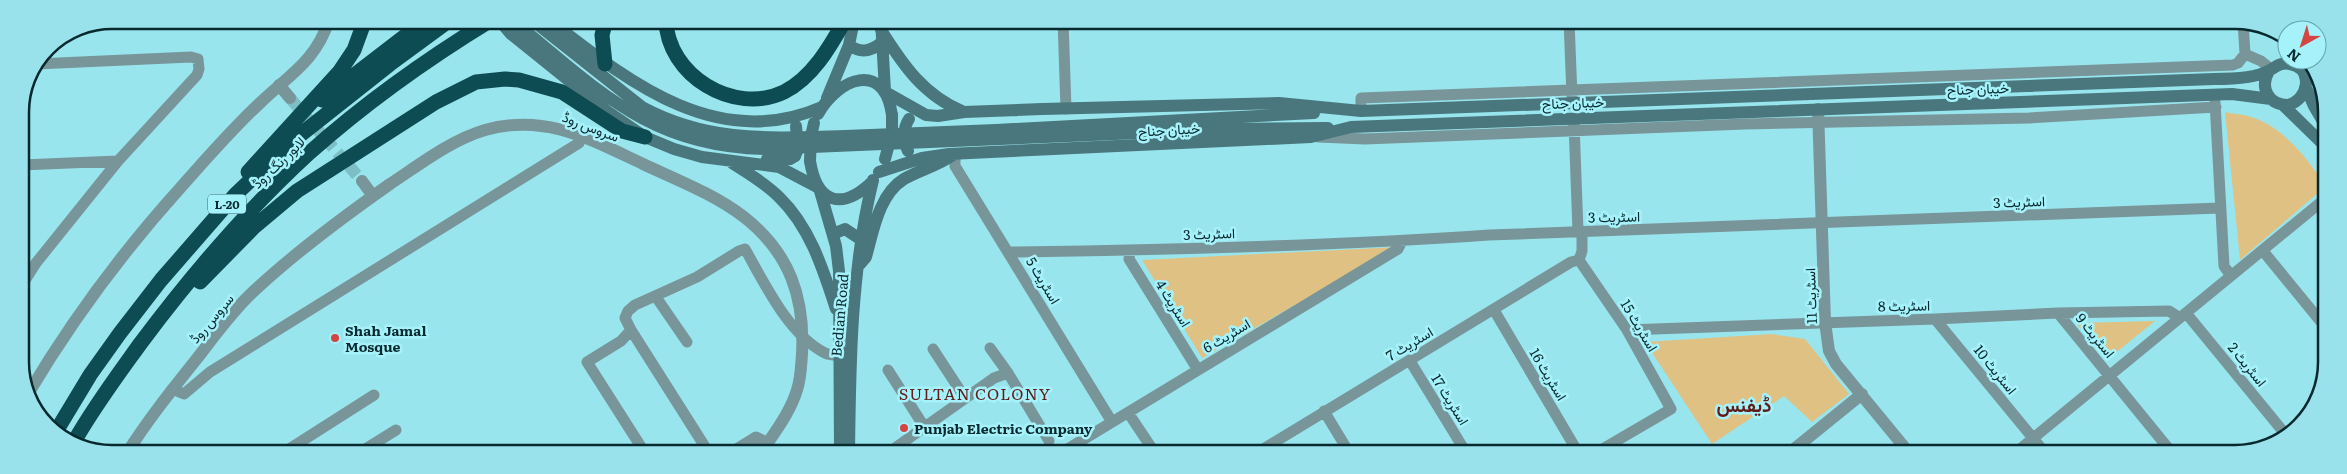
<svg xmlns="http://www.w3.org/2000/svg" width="2347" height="474" font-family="Literata,Vazirmatn,serif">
	<rect width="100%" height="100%" fill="#99e5ee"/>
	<path fill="#dfc283" d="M2225,112C2233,114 2243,114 2251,117C2284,127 2306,158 2325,184V187L2240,260Z
		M1397,247L1202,358L1142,260Z
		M2155,321L2108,359L2076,323Z
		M1772,334L1805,339L1849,394L1812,422L1784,396L1712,444L1645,342Z"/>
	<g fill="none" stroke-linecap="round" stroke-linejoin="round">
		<path stroke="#7cbfc7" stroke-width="12" stroke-dasharray="12 6" stroke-linecap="butt" d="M290,98L362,181"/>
		<path stroke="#78969a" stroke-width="11" d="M1063,20L1066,109
			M1569,21L1572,96
			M2243,21L2245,54L2261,61L2271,69
			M2306,80L2316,77
			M2215,102L2224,266L2231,276
			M1361,111V98L2233,65L2238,63L2245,54
			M1574,123L1578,232
			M1318,137L1365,139L1745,124L2029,118L2216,107
			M955,154V166L1112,422
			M21,165L118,161
			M1130,250L1129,259L1198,370
			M2263,251L2326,328
			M1009,252C1169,250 1330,246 1489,235L2220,208
			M1579,260L1627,330L1671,409L1594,454
			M1579,260L1582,251V232
			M22,285L36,263L118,161L197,75L199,69L198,59L191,57L36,64
			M656,297L687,342
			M1494,310L1579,454
			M2058,313L2173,454
			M2186,313L2286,435
			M1935,319L2046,454
			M631,330L709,453
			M1627,330L1935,319L2058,313L2169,311L2180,318
			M990,348L1008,373
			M933,349L965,398
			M1410,361L1467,454
			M888,370L925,428
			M172,389L184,394L210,372L579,143L582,136
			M1324,411L1350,454
			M1129,414L1155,453
			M133,443L140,453
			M203,453L205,452
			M283,453L374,395
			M359,453L396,430
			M645,453L587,362L621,341L631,330L625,318L628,311L635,305L697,277L739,251L745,249C765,284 788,334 825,353C831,356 841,355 848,356
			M730,453L756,437L768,443
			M888,453L994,378L1008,373L1049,441
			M1061,453L1398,249L1402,241
			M1255,454L1571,262L1579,260
			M2014,454L2326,198"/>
		<path stroke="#78969a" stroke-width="12" d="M2305,76L2308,62
			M279,85L290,98
			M1818,109L1825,322L1829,351L1836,364L1910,454
			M362,181L373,196
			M28,394C72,320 124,250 182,186C207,158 232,129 260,103C289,75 316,61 329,20
			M127,453C147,421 171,391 195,361C214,337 232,311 255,290C297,251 343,217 390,184C419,165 451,140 485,130C545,113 590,139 643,164C677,180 714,194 744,217C790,253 805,298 802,354C801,366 801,378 797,390C790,413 774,433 761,453
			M1788,454L1862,394"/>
		<path stroke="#49777d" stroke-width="12" d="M499,20L511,34L608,112L645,137L674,149L702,157L779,167L817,187
			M512,20C596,88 649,147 765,149L1231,129L1328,128
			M532,20L642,107C709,143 771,138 845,136C895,134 945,132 996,130C1102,124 1208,118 1314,113
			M549,20C628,81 717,153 822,107
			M881,20L885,91
			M881,30C903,65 924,96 964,112
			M849,45C860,53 870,52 881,43
			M2306,88L2314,106L2325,125
			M887,93L926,115L938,116L964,112L1042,109L1279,103L1361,111L2214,79C2228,79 2256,78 2268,71C2276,67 2280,62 2290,64C2314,68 2309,100 2288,105C2269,105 2259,88 2269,71
			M827,98L849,45L854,20
			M2283,105L2325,146
			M818,114C838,78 884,60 892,115
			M767,159H790L795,156
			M810,161C817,204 842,211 873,181
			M732,163C748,173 765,183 779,197C810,227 823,269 836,309
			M879,172L922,158L949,154L1311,137L1351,127L2232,94L2271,99
			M820,191L836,246L839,271L840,453
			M833,234L845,229L860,239
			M860,264L866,257C873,232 879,194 904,179C920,170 937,166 953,155
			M849,453C850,362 851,270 873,180"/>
		<path stroke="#0c4c52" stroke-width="15" d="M666,20C667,75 734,116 784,92C812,78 830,47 845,20
			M605,64L602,35L606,20
			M322,100L426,20
			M248,172L340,71L354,50L365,20
			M200,282L254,227L297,191L436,102L476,82L505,79L519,80L562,92L622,131L645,137
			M55,433L90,375L120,333L161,280L235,195L285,147L390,64L450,20
			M74,442C93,408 117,376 140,344C190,277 246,211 308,154C364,104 427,59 491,20"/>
		<path stroke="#49777d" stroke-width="12" d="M908,151C903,141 903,128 909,119
			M795,156L798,149L796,126
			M885,159L892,133V115
			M810,161L811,136L814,123"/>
	</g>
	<g fill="#d34442" stroke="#a6f2fb" stroke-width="2">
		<circle cx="335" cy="338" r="5"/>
		<circle cx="904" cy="428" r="5"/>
	</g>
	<g text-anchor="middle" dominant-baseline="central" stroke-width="5" stroke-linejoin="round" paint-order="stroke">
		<rect fill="#a6f2fb" stroke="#37656b" stroke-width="1" x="208" y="194.5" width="38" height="19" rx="4"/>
		<g font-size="12" font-weight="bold" fill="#08292d">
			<text x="227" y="204">L-20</text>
		</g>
		<g font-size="14" fill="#08292d" stroke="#a6f2fb">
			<text transform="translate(1978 88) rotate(-2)">خیبان جناح</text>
			<text transform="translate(1573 102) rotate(-2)">خیبان جناح</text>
			<text transform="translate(591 126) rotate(21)">سروس روڈ</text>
			<text transform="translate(1169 129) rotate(-3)">خیبان جناح</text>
			<text transform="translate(278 162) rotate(-44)">لاہور رنگ روڈ</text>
			<text transform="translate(2019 201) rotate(-2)">اسٹریٹ 3</text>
			<text transform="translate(1614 216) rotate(-1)">اسٹریٹ 3</text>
			<text transform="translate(1209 233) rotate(-2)">اسٹریٹ 3</text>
			<text transform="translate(1044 280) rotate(59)">اسٹریٹ 5</text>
			<text transform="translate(1810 296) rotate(-92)">اسٹریٹ 11</text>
			<text transform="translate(1174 303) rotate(58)">اسٹریٹ 4</text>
			<text transform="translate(1904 305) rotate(-1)">اسٹریٹ 8</text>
			<text transform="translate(839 315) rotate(-85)">Bedian Road</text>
			<text transform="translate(211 318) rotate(-50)">سروس روڈ</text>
			<text transform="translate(1640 325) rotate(59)">اسٹریٹ 15</text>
			<text transform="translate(1226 335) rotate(-31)">اسٹریٹ 6</text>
			<text transform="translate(2096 335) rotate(51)">اسٹریٹ 9</text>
			<text transform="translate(1409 343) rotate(-31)">اسٹریٹ 7</text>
			<text transform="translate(2248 364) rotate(51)">اسٹریٹ 2</text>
			<text transform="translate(1996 369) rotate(51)">اسٹریٹ 10</text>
			<text transform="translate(1549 374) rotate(59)">اسٹریٹ 16</text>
			<text transform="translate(1451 399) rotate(58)">اسٹریٹ 17</text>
		</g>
		<g font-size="14" font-weight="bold" fill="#08292d" stroke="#a6f2fb" text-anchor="start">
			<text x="345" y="330">Shah Jamal<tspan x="345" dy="16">Mosque</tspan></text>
			<text x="914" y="428">Punjab Electric Company</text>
		</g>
		<g font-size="16" letter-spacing="1" fill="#601c1a" stroke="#a6f2fb">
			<text x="975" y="393">SULTAN COLONY</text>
		</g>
		<g font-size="19" font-weight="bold" fill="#601c1a" stroke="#a6f2fb">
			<text x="1744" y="404">ڈیفنس</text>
		</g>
	</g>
	<path d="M0 0H2347V474H0ZM112 29H2235A83 83 0 0 1 2318 112V362A83 83 0 0 1 2235 445H112A83 83 0 0 1 29 362V112A83 83 0 0 1 112 29Z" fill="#99e2eb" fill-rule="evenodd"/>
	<path fill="none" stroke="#08292d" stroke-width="2.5" d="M112 29H2235A83 83 0 0 1 2318 112V362A83 83 0 0 1 2235 445H112A83 83 0 0 1 29 362V112A83 83 0 0 1 112 29Z"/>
	<g transform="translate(2302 45) rotate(219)"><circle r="24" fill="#a6f2fb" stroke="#67a2a9"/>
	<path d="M0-4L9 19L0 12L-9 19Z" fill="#d34442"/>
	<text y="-8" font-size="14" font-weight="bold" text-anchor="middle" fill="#08292d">N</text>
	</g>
</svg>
